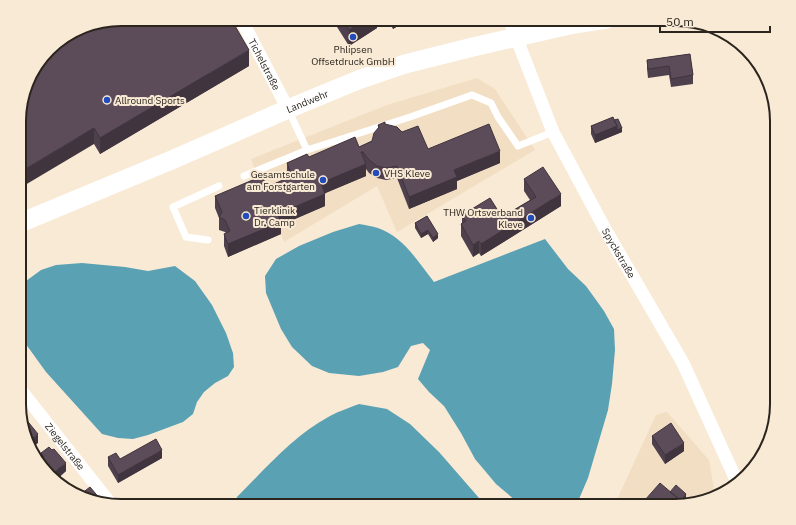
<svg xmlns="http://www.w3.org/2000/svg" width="796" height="525" font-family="'IBM Plex Sans',sans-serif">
	<rect width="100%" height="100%" fill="#f9ead5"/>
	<path fill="#f2dec3" d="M477,78L495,89L535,150L397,232L377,186L284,242L251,159L387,105Z
		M667,412L709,460L715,496L682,506H614L656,415Z"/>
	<path fill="#5ba1b4" d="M359,224C365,225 372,226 378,228C404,237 418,262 434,282L545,239L568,269L586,286L604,311L614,329L615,350L612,384L608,410L588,478L576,506H522L496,484L475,459L461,433L444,406L429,392L418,379L430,350L423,343L411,346L398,367L383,372L359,376L329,373L312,366L292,347L281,329L266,293L265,276L276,259L299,246L333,232Z
		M82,263L125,267L148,271L175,266L195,281L212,305L226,333L233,353L234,367L228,376L215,383L204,392L197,402L193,414L183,422L148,435L133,439L118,438L102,434L46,372L20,336V293L26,281L41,270L56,265Z
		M359,404L387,409L410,424L439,452L486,506H233L237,497C266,468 294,435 330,416C339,411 349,408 359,404Z"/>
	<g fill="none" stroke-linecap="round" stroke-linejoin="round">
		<path stroke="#fff" stroke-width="7" d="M288,109L307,150
			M244,176L307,150L410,117L472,95L491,103L498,117L518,146L553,132
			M208,240L186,237L173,207L219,186"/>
		<g stroke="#fff" stroke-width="13">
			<path id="s1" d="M241,19L288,109"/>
			<path id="s2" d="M509,19L553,132L605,229L683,363L737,482"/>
			<path id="s3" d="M20,389L110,503"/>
		</g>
		<path stroke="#fff" stroke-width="19" id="s4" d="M20,223L174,159L288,109L358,80L405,64L473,47L574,24L607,19"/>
	</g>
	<path fill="#4f404d" d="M332,19H377V28L349,46Z
		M387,19H409L393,29Z
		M690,54L693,75V84L671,87L669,75L648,78L647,69V60Z
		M249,66L100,154L94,144L20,108Z
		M614,120L622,132L595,143L591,134V126Z
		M385,124L402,132L428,149L500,163L457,181V189L409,209L397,178L386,180L377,178L369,173L366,169V176L325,193V206L281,225V234L228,257L224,246V234L226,233L225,232L219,230V218L215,208V196L267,187L288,178L287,175V163L309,157L359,147L372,141L378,129V125Z
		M524,179L561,206L481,256L479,253L473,257L461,236V224L462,223V215L502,217L530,200L524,191Z
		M427,216L438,238L433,242L428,234L421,238L415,228V223Z
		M652,436L684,451L665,464L652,444Z
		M41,453L66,471L56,480L40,463V461L41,459Z
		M108,457L120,459L162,458L118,483L108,466Z
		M670,492L686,498L680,506H645V500Z"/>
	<path fill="#40343e" d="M366,19H377V28L349,46V30Z
		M393,19H409L393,29Z
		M249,50V66L100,154V138Z
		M617,126L622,128V132L595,143V135Z
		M94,128V144L20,188V172Z
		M500,151V163L457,181V189L409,209V197L454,170Z
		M366,164V176L321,195V183Z
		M325,194V206L281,225V234L228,257V244L278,214Z
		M561,194V206L481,256V244Z
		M428,230V234L421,238V234Z
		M438,234V238L433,242V238Z
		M479,241V253L473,257V245Z
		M38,434V443L30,449L28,442Z
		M684,443V451L665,464V455Z
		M162,450V458L118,483V475Z
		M66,463V471L56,480L51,475Z
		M686,494V498L680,506H675Z"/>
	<path fill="#5c4b59" stroke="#40343e" d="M121,19H231L249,50L100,138L94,128L20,172V108L30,75L53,44L82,27Z
		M342,19H366L349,30Z
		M690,54L693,75L671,79L669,66L648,69L647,60Z
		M613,117L617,126L595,135L591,126Z
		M618,119L622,128L617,130V126L614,120Z
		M385,122V124L397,127L402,132L418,126L428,149L489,124L500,151L454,170L457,177L409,197L397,166L386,168L377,166L369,160L363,152H361L366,164L321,183L325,194L278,214L281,222L228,244L224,234L230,231L225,220L219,217L222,212L215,196L262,176L267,187L292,176L287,163L307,154L309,157L355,137L359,147L372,141L374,133L379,127L378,125Z
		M543,167L561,194L481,244L479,241L473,245L461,224L466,221L462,215L490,198L502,217L536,197L524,179Z
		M427,216L438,234L433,238L428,230L421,234L415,223Z
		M20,412L38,434L28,442L20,417Z
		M671,423L684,443L665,455L652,436Z
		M156,439L162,450L118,475L108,457L116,453L120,459Z
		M49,447L52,450L54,449L66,463L51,475L41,464L42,463L40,461L44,457L41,453Z
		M660,483L680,500L675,506H646L649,503L645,500Z
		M676,485L686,494L680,502V500L670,492Z
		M90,487L101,500L81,494Z"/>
	<g fill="#214cba" stroke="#f9ead5" stroke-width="1.5">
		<circle cx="353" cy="37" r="4"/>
		<circle cx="107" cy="100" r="4"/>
		<circle cx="376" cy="173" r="4"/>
		<circle cx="323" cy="180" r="4"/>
		<circle cx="246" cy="216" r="4"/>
		<circle cx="531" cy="218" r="4"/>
	</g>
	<g text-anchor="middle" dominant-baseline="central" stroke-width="4" stroke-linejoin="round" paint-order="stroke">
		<g font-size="10" fill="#2b251e" stroke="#f9ead5" text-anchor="start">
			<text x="353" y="49" text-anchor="middle">Phlipsen<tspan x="353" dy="12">Offsetdruck GmbH</tspan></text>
			<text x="115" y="100">Allround Sports</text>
			<text x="384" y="173">VHS Kleve</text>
			<text x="315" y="174" text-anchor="end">Gesamtschule<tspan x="315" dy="12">am Forstgarten</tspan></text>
			<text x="254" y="210">Tierklinik<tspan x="254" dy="12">Dr. Camp</tspan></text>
			<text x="523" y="212" text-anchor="end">THW Ortsverband<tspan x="523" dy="12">Kleve</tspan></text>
		</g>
		<g font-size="10" fill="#2b251e" stroke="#f9ead5">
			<text stroke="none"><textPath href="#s1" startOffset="51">Tichelstraße</textPath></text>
			<text stroke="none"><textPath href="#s4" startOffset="312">Landwehr</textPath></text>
			<text stroke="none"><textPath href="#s2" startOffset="259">Spyckstraße</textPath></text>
			<text stroke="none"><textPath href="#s3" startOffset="73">Ziegelstraße</textPath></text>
		</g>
	</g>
	<path d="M0 0H796V525H0ZM121 26H675A95 95 0 0 1 770 121V404A95 95 0 0 1 675 499H121A95 95 0 0 1 26 404V121A95 95 0 0 1 121 26Z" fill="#f9ead5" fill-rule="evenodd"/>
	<path fill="none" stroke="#2b251e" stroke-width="2" d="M121 26H675A95 95 0 0 1 770 121V404A95 95 0 0 1 675 499H121A95 95 0 0 1 26 404V121A95 95 0 0 1 121 26Z"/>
	<path d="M660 26v6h110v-6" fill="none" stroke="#2b251e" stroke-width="2"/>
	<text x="666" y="26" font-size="12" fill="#2b251e" stroke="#f9ead5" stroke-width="3" paint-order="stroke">50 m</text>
</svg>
